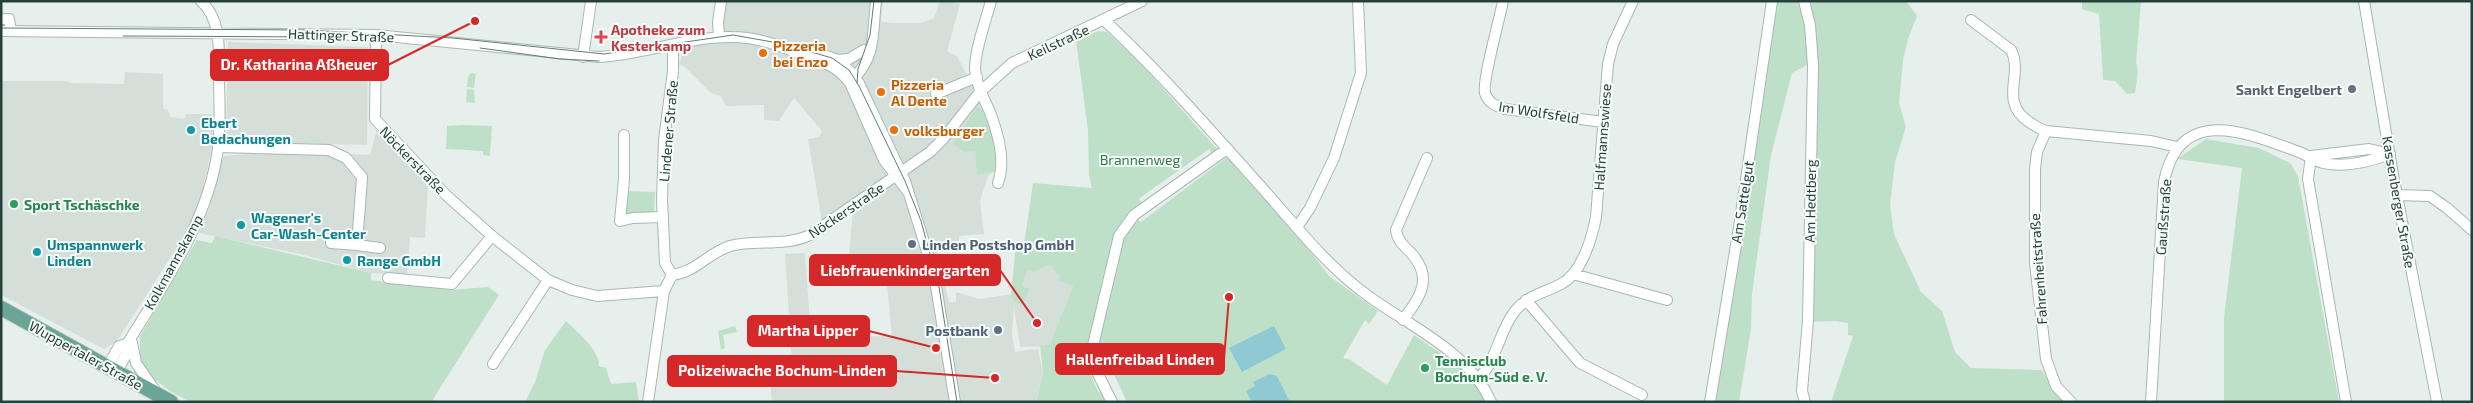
<svg xmlns="http://www.w3.org/2000/svg" width="2473" height="403" font-family="'Exo 2',sans-serif">
	<rect width="100%" height="100%" fill="#e6efeb"/>
	<path fill="#d4dfda" d="M723,1H883L881,22L894,23H921L934,18L940,1L960,4L947,51L957,56L984,109L975,151L978,175L994,172L988,176L980,201L984,234L959,236V244L937,253L949,302H956V292L979,299L1013,294L1026,296L1030,289L1022,286L1028,270L1034,272L1050,265L1073,286L1049,346L1020,347L1014,307L1012,333L1015,352L1038,349L1043,373L1036,401L1040,402H772L770,379L793,376L785,254L805,253L811,337L892,336L886,275L849,257L853,211L878,194L874,185L822,222L808,139L819,137L822,131L794,98L779,121L764,120V105L726,106L721,96L711,93L685,67L679,65L682,53L688,47L720,41Z
		M228,42L368,47L367,145L231,142L226,133Z
		M125,72L163,74V109L168,110L170,117L185,119L186,114H212L213,142L202,195L188,230L117,341L104,349L1,295V81H67L71,83L124,84Z
		M379,122L414,170L428,183L425,238L410,237L407,276L371,273L300,254L199,233L210,207L220,161L223,156L283,151L370,155Z"/>
	<path fill="#bfe0c8" d="M1775,1H1906L1917,16L1908,39L1903,60L1899,103L1906,127L1895,162L1890,205L1894,234L1921,292L1942,311L1955,352L1971,368L2042,370L2055,393L2064,402H1831L1853,336L1848,335V323L1836,321L1811,322L1814,84L1807,65L1792,73L1771,155L1752,294L1751,329L1739,402H1714Z
		M2082,1H2141L2136,62L2138,71L2135,93L2127,94L2115,81L2103,80L2099,14L2082,9Z
		M1098,31L1107,32L1140,63L1217,149L1213,155L1209,149L1141,197L1139,199L1142,204L1131,215L1141,222L1230,155L1294,230L1329,276L1378,311L1369,324L1365,320L1343,358L1349,359L1387,385L1414,335C1445,357 1467,367 1486,402H1127L1103,351L1086,359L1087,367L1098,391L1118,402H1036L1043,373L1040,345L1049,346L1073,286L1058,281L1060,276L1050,265L1034,272L1028,270L1022,286L1030,289L1022,305L1014,302L1011,294L1016,243L1024,245L1033,183L1092,188L1089,175L1088,130L1076,41Z
		M471,73L476,74L474,88L467,87L468,76Z
		M467,89L474,90L475,103L466,102Z
		M977,107L984,109L995,139L998,167L994,172L977,175L975,151L964,152L953,144Z
		M463,125L492,126L490,156L483,155V151L446,149L447,126Z
		M2206,139L2259,148L2290,163L2298,176L2339,402H2224V318L2242,168L2177,159Z
		M625,191L655,192L654,212L627,216L623,213Z
		M215,236L371,273V280L450,290L488,287L499,295L433,399L436,402H190L170,391L151,377L140,358V336L197,240L212,243Z
		M566,321C578,333 599,349 599,366L606,368L611,384L636,382L639,402H525L535,382L545,350Z
		M735,326L737,332L723,335L725,348L721,350L718,331Z"/>
	<path fill="#8ec9d4" d="M1274,326L1286,349L1242,372L1229,348Z
		M1270,374L1277,376L1290,402H1252L1246,391L1255,386L1253,382Z"/>
	<g fill="none" stroke-linecap="round" stroke-linejoin="round">
		<g stroke="#a8b8b2" stroke-width="12">
			<path id="minor" d="M991,1C986,20 975,49 975,69C976,85 984,98 990,112C998,134 1006,160 998,183
				M1503,1C1500,18 1482,81 1485,93C1488,103 1496,106 1505,109L1603,122
				M1804,1L1810,25L1813,65L1808,320L1802,391L1805,402
				M2364,1L2393,175L2437,402
				M1,19H9L11,31
				M1104,20C1161,73 1212,132 1264,190C1296,226 1328,267 1367,295C1409,326 1470,352 1491,402
				M1971,20L2011,50C2024,75 1998,101 2029,122C2034,125 2039,129 2046,131
				M1,31L376,35L599,57C643,55 690,36 732,37C756,37 777,44 798,53C819,61 836,64 850,83L884,160L908,192
				M376,35L375,119L446,195L492,236L548,280L572,290L597,296L664,291
				M719,37L718,22L721,1
				M815,52L838,60L856,77L905,181L934,274L955,402
				M583,57L591,1
				M838,60L849,59L864,50
				M852,80C877,56 872,33 876,1
				M936,94L977,77
				M624,135V179L620,221L633,218L663,217
				M218,147L329,150L346,158L362,177L357,245L380,248
				M2311,156L2308,179L2346,402
				M2311,156L2369,149L2390,154
				M2397,195L2430,196L2447,208L2472,230
				M1297,227L1310,208L1334,158L1361,73L1358,1
				M331,243L357,245
				M1573,274L1667,300
				M672,275C696,272 708,253 730,246C756,239 784,247 810,235L930,152L943,139L980,92L1012,63L1142,1
				M672,275L665,263L662,200L664,140L673,71V46
				M388,278L452,284L492,236
				M1526,300L1580,363L1642,395
				M1403,320C1420,297 1434,278 1411,253C1404,246 1397,240 1396,230L1427,158
				M132,343L136,363L156,392
				M493,364L548,280
				M107,368L119,346L127,344
				M116,373L127,353V344C164,284 209,220 218,148C221,123 219,97 219,72C219,47 221,20 201,1
				M1479,378C1497,360 1499,331 1515,311C1528,295 1544,293 1561,284C1582,273 1592,238 1596,217L1608,64L1613,44L1633,1
				M648,402L664,291L672,275
				M1112,402L1090,358L1119,236L1134,215L1227,149
				M1710,402L1739,227L1772,1
				M2071,402L2056,386L2046,359L2035,263V169L2037,152L2046,131L2151,141L2177,147
				M2151,402L2164,182C2180,103 2247,133 2299,152C2307,155 2315,161 2323,163C2346,168 2369,162 2390,154"/>
		</g>
		<g stroke="#c2cac8" stroke-width="16">
			<path id="major" d="M1,308L171,402"/>
		</g>
		<use href="#minor" stroke="#fff" stroke-width="10"/>
		<use href="#major" stroke="#6aa596" stroke-width="14"/>
		<path stroke="#5f7d75" stroke-width="1" d="M1,28L305,30L453,38L604,54L733,35L784,44L832,58L849,70L859,86L905,181L921,221L939,287L957,402
			M123,36L323,37
			M480,48L560,59L599,61
			M857,83L858,69L870,35L874,1"/>
	</g>
	<path fill="#e0444e" stroke="#f7fbf9" stroke-width="2" d="M598.5 29.5h5v5h5v5h-5v5h-5v-5h-5v-5h5z"/>
	<g fill="#e8710a" stroke="#f7fbf9" stroke-width="2">
		<circle cx="763" cy="53" r="5"/>
		<circle cx="881" cy="92" r="5"/>
		<circle cx="894" cy="130" r="5"/>
	</g>
	<circle fill="#6b7280" stroke="#f7fbf9" stroke-width="2" cx="2352" cy="89" r="5"/>
	<g fill="#0f9aa8" stroke="#f7fbf9" stroke-width="2">
		<circle cx="191" cy="130" r="5"/>
		<circle cx="241" cy="225" r="5"/>
		<circle cx="37" cy="252" r="5"/>
		<circle cx="347" cy="260" r="5"/>
	</g>
	<g fill="#2e9e5b" stroke="#f7fbf9" stroke-width="2">
		<circle cx="14" cy="204" r="5"/>
		<circle cx="1425" cy="368" r="5"/>
	</g>
	<g fill="#5c6f8a" stroke="#f7fbf9" stroke-width="2">
		<circle cx="912" cy="244" r="5"/>
		<circle cx="998" cy="330" r="5"/>
	</g>
	<g text-anchor="middle" dominant-baseline="central" stroke-width="4" stroke-linejoin="round" paint-order="stroke">
		<g font-size="14" font-weight="bold" fill="#be3a42" stroke="#f7fbf9" text-anchor="start">
			<text x="611" y="29">Apotheke zum<tspan x="611" dy="16">Kesterkamp</tspan></text>
		</g>
		<g font-size="14" fill="#24423a" stroke="#f7fbf9">
			<text transform="translate(341 35) rotate(2)">Hattinger Straße</text>
			<text transform="translate(1058 42) rotate(-25)">Keilstraße</text>
			<text transform="translate(1539 112) rotate(9)">Im Wolfsfeld</text>
			<text transform="translate(668 131) rotate(-85)">Lindener Straße</text>
			<text transform="translate(1602 137) rotate(-86)">Halfmannswiese</text>
			<text transform="translate(413 160) rotate(46)">Nöckerstraße</text>
			<text transform="translate(1810 201) rotate(-89)">Am Hedtberg</text>
			<text transform="translate(1742 202) rotate(-81)">Am Sattelgut</text>
			<text transform="translate(2399 202) rotate(80)">Kassenberger Straße</text>
			<text transform="translate(846 210) rotate(-34)">Nöckerstraße</text>
			<text transform="translate(2163 217) rotate(-86)">Gaußstraße</text>
			<text transform="translate(173 262) rotate(-61)">Kolkmannskamp</text>
			<text transform="translate(2038 269) rotate(-94)">Fahrenheitstraße</text>
			<text transform="translate(86 355) rotate(29)">Wuppertaler Straße</text>
		</g>
		<g font-size="14" font-weight="bold" fill="#c56008" stroke="#f7fbf9" text-anchor="start">
			<text x="773" y="45">Pizzeria<tspan x="773" dy="16">bei Enzo</tspan></text>
			<text x="891" y="84">Pizzeria<tspan x="891" dy="16">Al Dente</tspan></text>
			<text x="904" y="130">volksburger</text>
		</g>
		<g font-size="14" font-weight="bold" fill="#5b616d" stroke="#f7fbf9" text-anchor="end">
			<text x="2342" y="89">Sankt Engelbert</text>
		</g>
		<g font-size="14" font-weight="bold" fill="#0d838f" stroke="#f7fbf9" text-anchor="start">
			<text x="201" y="122">Ebert<tspan x="201" dy="16">Bedachungen</tspan></text>
			<text x="251" y="217">Wagener's<tspan x="251" dy="16">Car-Wash-Center</tspan></text>
			<text x="47" y="244">Umspannwerk<tspan x="47" dy="16">Linden</tspan></text>
			<text x="357" y="260">Range GmbH</text>
		</g>
		<g font-size="14" fill="#2d7a4b" stroke="#f7fbf9">
			<text x="1140" y="159">Brannenweg</text>
		</g>
		<g font-size="14" font-weight="bold" fill="#27864d" stroke="#f7fbf9" text-anchor="start">
			<text x="24" y="204">Sport Tschäschke</text>
			<text x="1435" y="360">Tennisclub<tspan x="1435" dy="16">Bochum-Süd e. V.</tspan></text>
		</g>
		<g font-size="14" font-weight="bold" fill="#4e5e75" stroke="#f7fbf9" text-anchor="start">
			<text x="922" y="244">Linden Postshop GmbH</text>
			<text x="988" y="330" text-anchor="end">Postbank</text>
		</g>
	</g>
	<path fill="none" stroke="#d62828" stroke-width="2" d="M475 21L388 65M1037 323L1000 270M936 348L869 331M1229 297L1224 359M995 378L896 371"/>
	<g fill="#d62828" stroke="#f7fbf9" stroke-width="2">
		<circle cx="475" cy="21" r="5"/>
		<circle cx="1037" cy="323" r="5"/>
		<circle cx="936" cy="348" r="5"/>
		<circle cx="1229" cy="297" r="5"/>
		<circle cx="995" cy="378" r="5"/>
	</g>
	<g fill="#d62828" stroke="#d62828" stroke-width="2">
		<rect x="211" y="50" width="177" height="30" rx="5"/>
		<rect x="810" y="255" width="190" height="30" rx="5"/>
		<rect x="748" y="316" width="121" height="30" rx="5"/>
		<rect x="1056" y="344" width="168" height="30" rx="5"/>
		<rect x="668" y="356" width="228" height="30" rx="5"/>
	</g>
	<g font-size="15" text-anchor="middle" font-weight="bold" fill="#fff">
		<text x="299" y="70">Dr. Katharina Aßheuer</text>
		<text x="905" y="276">Liebfrauenkindergarten</text>
		<text x="808" y="336">Martha Lipper</text>
		<text x="1140" y="365">Hallenfreibad Linden</text>
		<text x="782" y="376">Polizeiwache Bochum-Linden</text>
	</g>
	<rect width="2473" height="403" fill="none" stroke="#24423a" stroke-width="5"/>
</svg>
